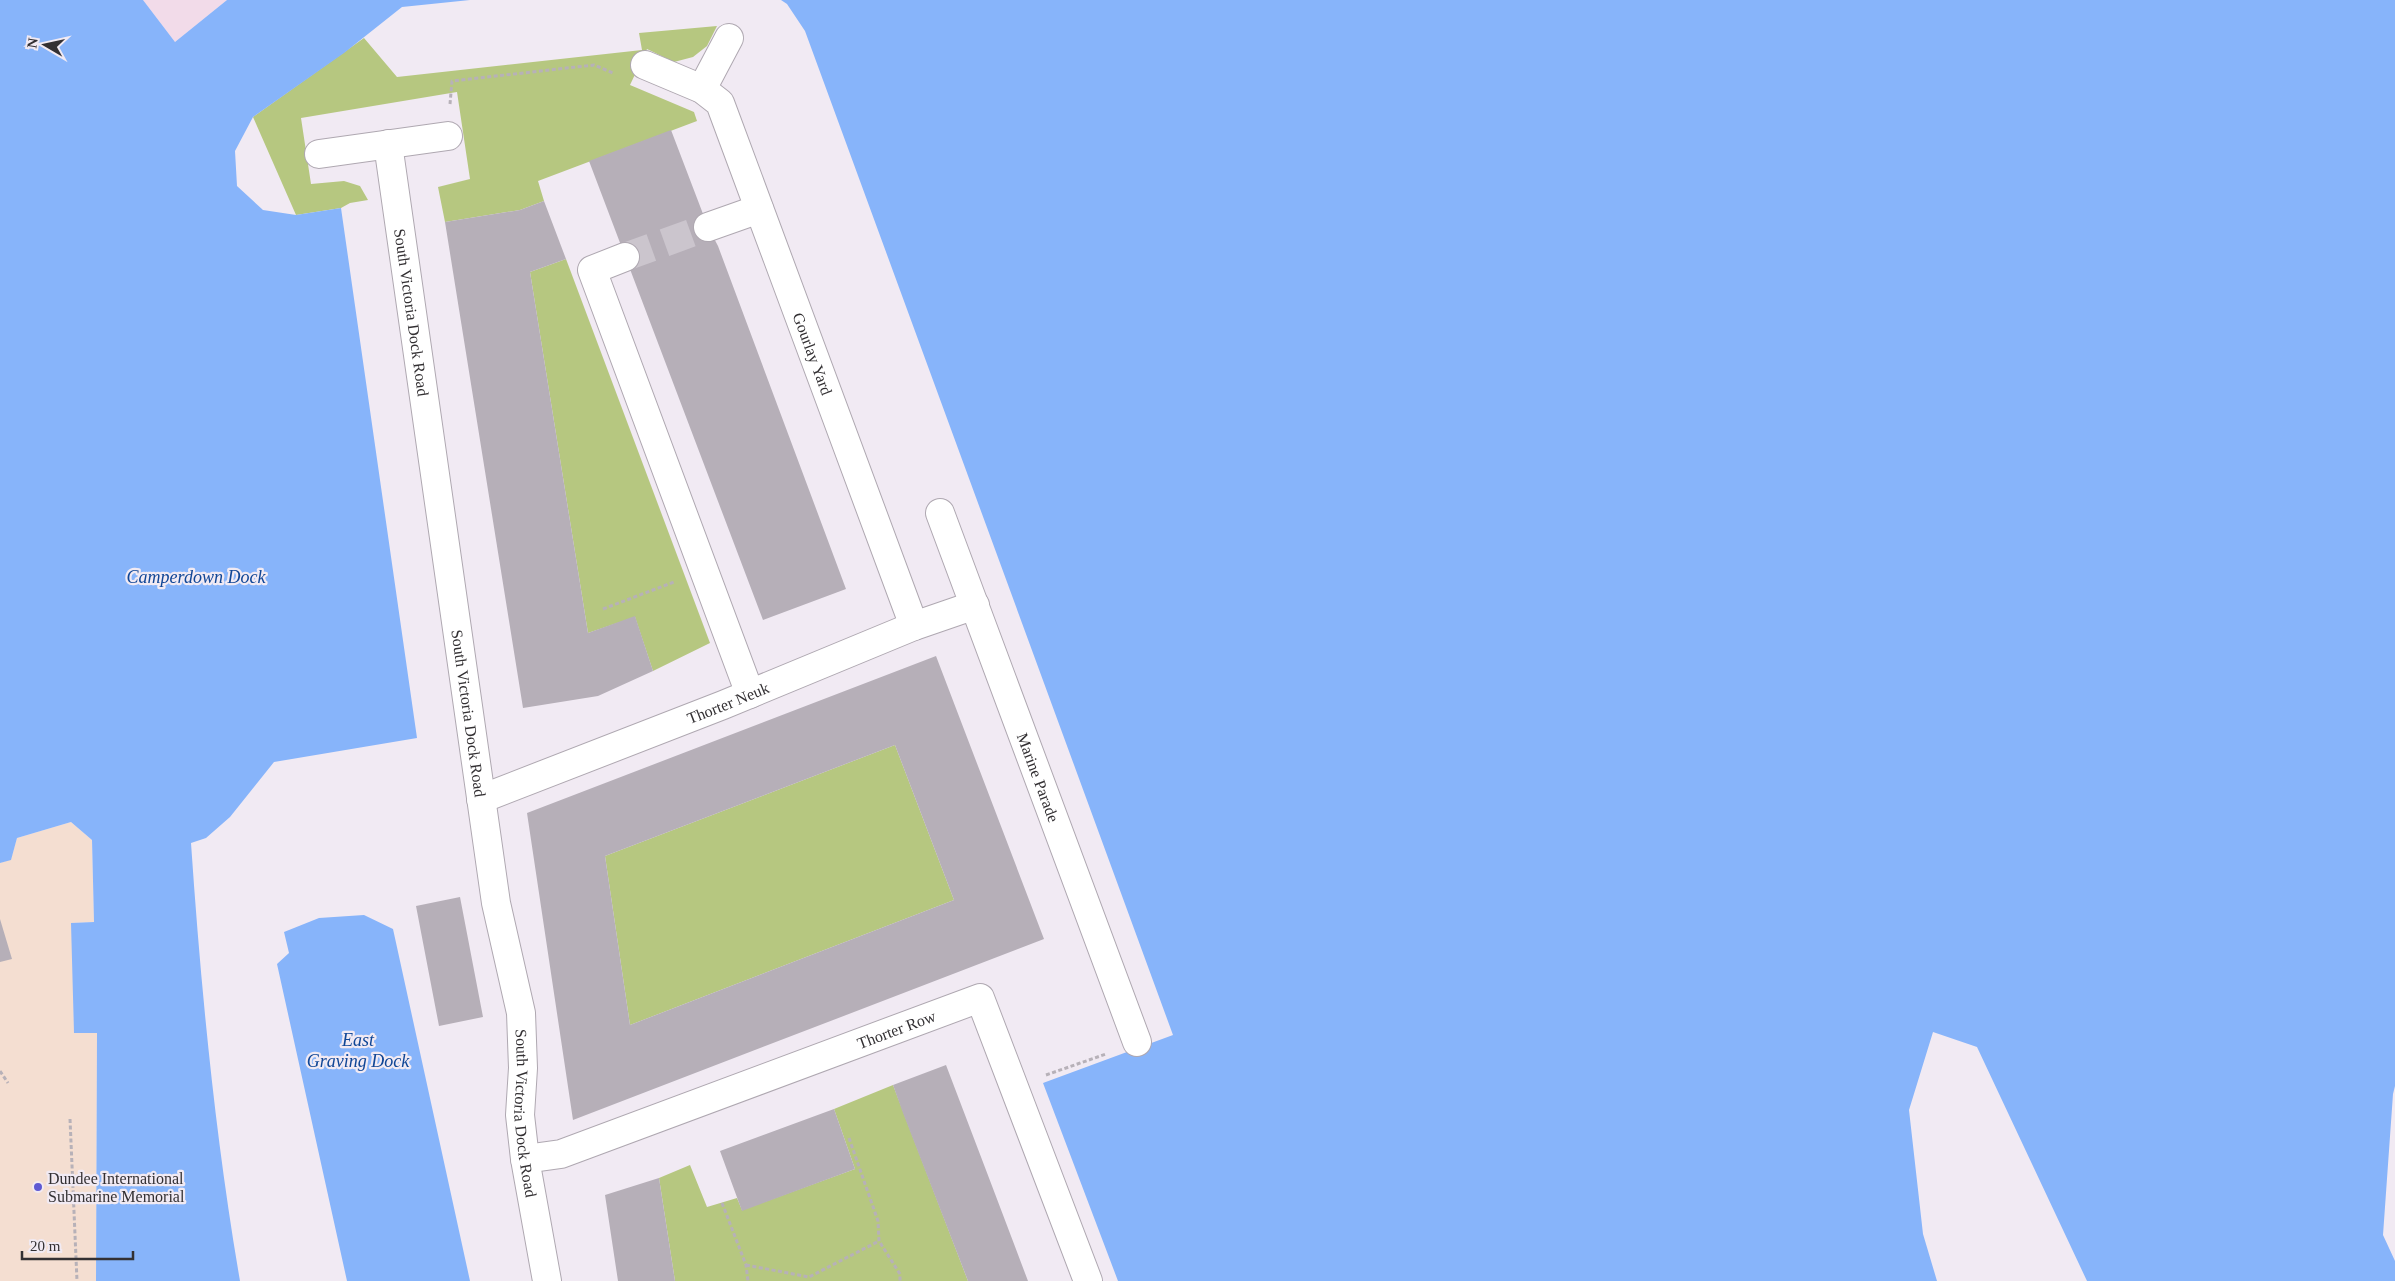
<svg xmlns="http://www.w3.org/2000/svg" width="2395" height="1281" font-family="Georgia,serif">
	<rect width="100%" height="100%" fill="#f1eaf3"/>
	<path fill="#f4ded1" d="M71,822L92,840L94,922L72,923L74,1032H97L96,1281H0V863L11,859L17,838Z"/>
	<path fill="#f2dbe9" d="M143,0H227L175,42Z"/>
	<path fill="#b6c780" d="M717,26L707,46L693,57L674,62L647,49L630,85L694,112L697,121L538,181L544,201L520,210L445,222L438,187L470,179L457,92L301,118L311,184L344,181L360,186L368,200L350,203L341,208L296,215L253,117L364,38L397,77L642,50L639,33Z
		M566,259L710,643L653,671L635,617L588,633L530,272Z
		M895,745L954,900L630,1025L605,856Z
		M893,1085L968,1281H675L659,1178L690,1165L707,1207L737,1198L742,1210L855,1169L834,1109Z"/>
	<path fill="#87b4fa" d="M0,0H143L175,42L227,0H470L402,7L344,53L253,117L235,151L237,186L263,210L296,215L341,208L417,738L274,762L230,817L206,838L191,843C201,989 215,1136 240,1281H96L97,1033H74L71,923L94,922L92,840L71,822L17,838L11,860L0,863Z
		M781,0H2395V1086L2393,1094L2383,1235L2395,1261V1281H2087L1977,1047L1933,1032L1909,1110L1923,1234L1937,1281H1118L1043,1083L1173,1035L805,31L787,4Z
		M364,915L393,929L470,1281H347L277,964L289,953L284,932L319,918Z"/>
	<path fill="#b6afb8" fill-rule="evenodd" d="M671,130L708,227L718,246L846,589L763,620L589,161Z
		M544,201L566,259L530,272L588,633L635,616L653,671L598,696L523,708L445,222L520,210Z
		M936,656L1044,939L573,1120L527,813ZM895,745L954,900L630,1025L605,856Z
		M460,897L483,1017L439,1026L416,906Z
		M0,919L12,959L0,962Z
		M946,1065L989,1178L1028,1281H968L903,1113L893,1085Z
		M834,1109L855,1169L742,1211L720,1151Z
		M659,1178L675,1281H618L605,1195Z"/>
	<g fill="none" stroke-linecap="round" stroke-linejoin="round">
		<path stroke="#cbc5cd" stroke-width="28" stroke-dasharray="28 14" stroke-linecap="butt" d="M625,257L708,227"/>
		<g stroke="#afa8b1" stroke-width="30">
			<g id="minor">
				<path id="s1" d="M645,65L702,89L720,103L914,626"/>
				<path d="M702,89L729,38"/>
				<path id="s2" d="M388,144L496,903L521,1013L523,1068L520,1115L525,1159L547,1281"/>
				<path d="M319,154L448,136"/>
				<path d="M708,227L759,209"/>
				<path d="M625,257L592,270L750,694"/>
				<path id="s3" d="M940,513L1137,1042"/>
				<path id="s4" d="M481,799L723,705L914,626L975,605"/>
				<path id="s5" d="M525,1159L561,1154L980,998L1088,1281"/>
			</g>
		</g>
		<path stroke="#b7b1b8" stroke-width="3" stroke-dasharray="4 2.5" stroke-linecap="butt" d="M450,104L452,81L594,65L613,73
			M603,609L674,582
			M0,1071L8,1083
			M1046,1075L1106,1054
			M70,1119L77,1281
			M849,1138L878,1221L879,1241L900,1274V1281
			M722,1203L746,1265L748,1281
			M746,1265L809,1277L879,1241"/>
		<use href="#minor" stroke="#fff" stroke-width="28"/>
	</g>
	<circle fill="#5e59d2" stroke="#f1eaf3" stroke-width="2" cx="38" cy="1187" r="5"/>
	<g text-anchor="middle" dominant-baseline="central" stroke-width="4.5" stroke-linejoin="round" paint-order="stroke">
		<g font-size="16" fill="#333033" stroke="#f1eaf3">
			<text stroke="none"><textPath href="#s2" startOffset="170">South Victoria Dock Road</textPath></text>
			<text stroke="none"><textPath href="#s1" startOffset="352">Gourlay Yard</textPath></text>
			<text stroke="none"><textPath href="#s4" startOffset="265">Thorter Neuk</textPath></text>
			<text stroke="none"><textPath href="#s2" startOffset="575">South Victoria Dock Road</textPath></text>
			<text stroke="none"><textPath href="#s3" startOffset="282">Marine Parade</textPath></text>
			<text stroke="none"><textPath href="#s5" startOffset="394">Thorter Row</textPath></text>
			<text stroke="none"><textPath href="#s2" startOffset="980">South Victoria Dock Road</textPath></text>
		</g>
		<g font-size="16" fill="#333033" stroke="#f1eaf3" text-anchor="start">
			<text x="48" y="1178">Dundee International<tspan x="48" dy="18">Submarine Memorial</tspan></text>
		</g>
		<g font-size="18" font-style="italic" fill="#104696" stroke="#f1eaf3">
			<text x="196" y="577">Camperdown Dock</text>
			<text x="358" y="1040">East<tspan x="358" dy="21">Graving Dock</tspan></text>
		</g>
	</g>
	<g transform="translate(45 45) rotate(279)" stroke="#f1eaf3" stroke-width="4" paint-order="stroke">
	<path d="M0-4L9 19L0 12L-9 19Z" fill="#333033"/>
	<text y="-8" font-size="14" font-weight="bold" text-anchor="middle" fill="#333033">N</text>
	</g>
	<path d="M22 1251v8h111v-8" fill="none" stroke="#333033" stroke-width="2.5"/>
	<text x="30" y="1251" font-size="15" fill="#333033" stroke="#f1eaf3" stroke-width="4" paint-order="stroke">20 m</text>
</svg>
